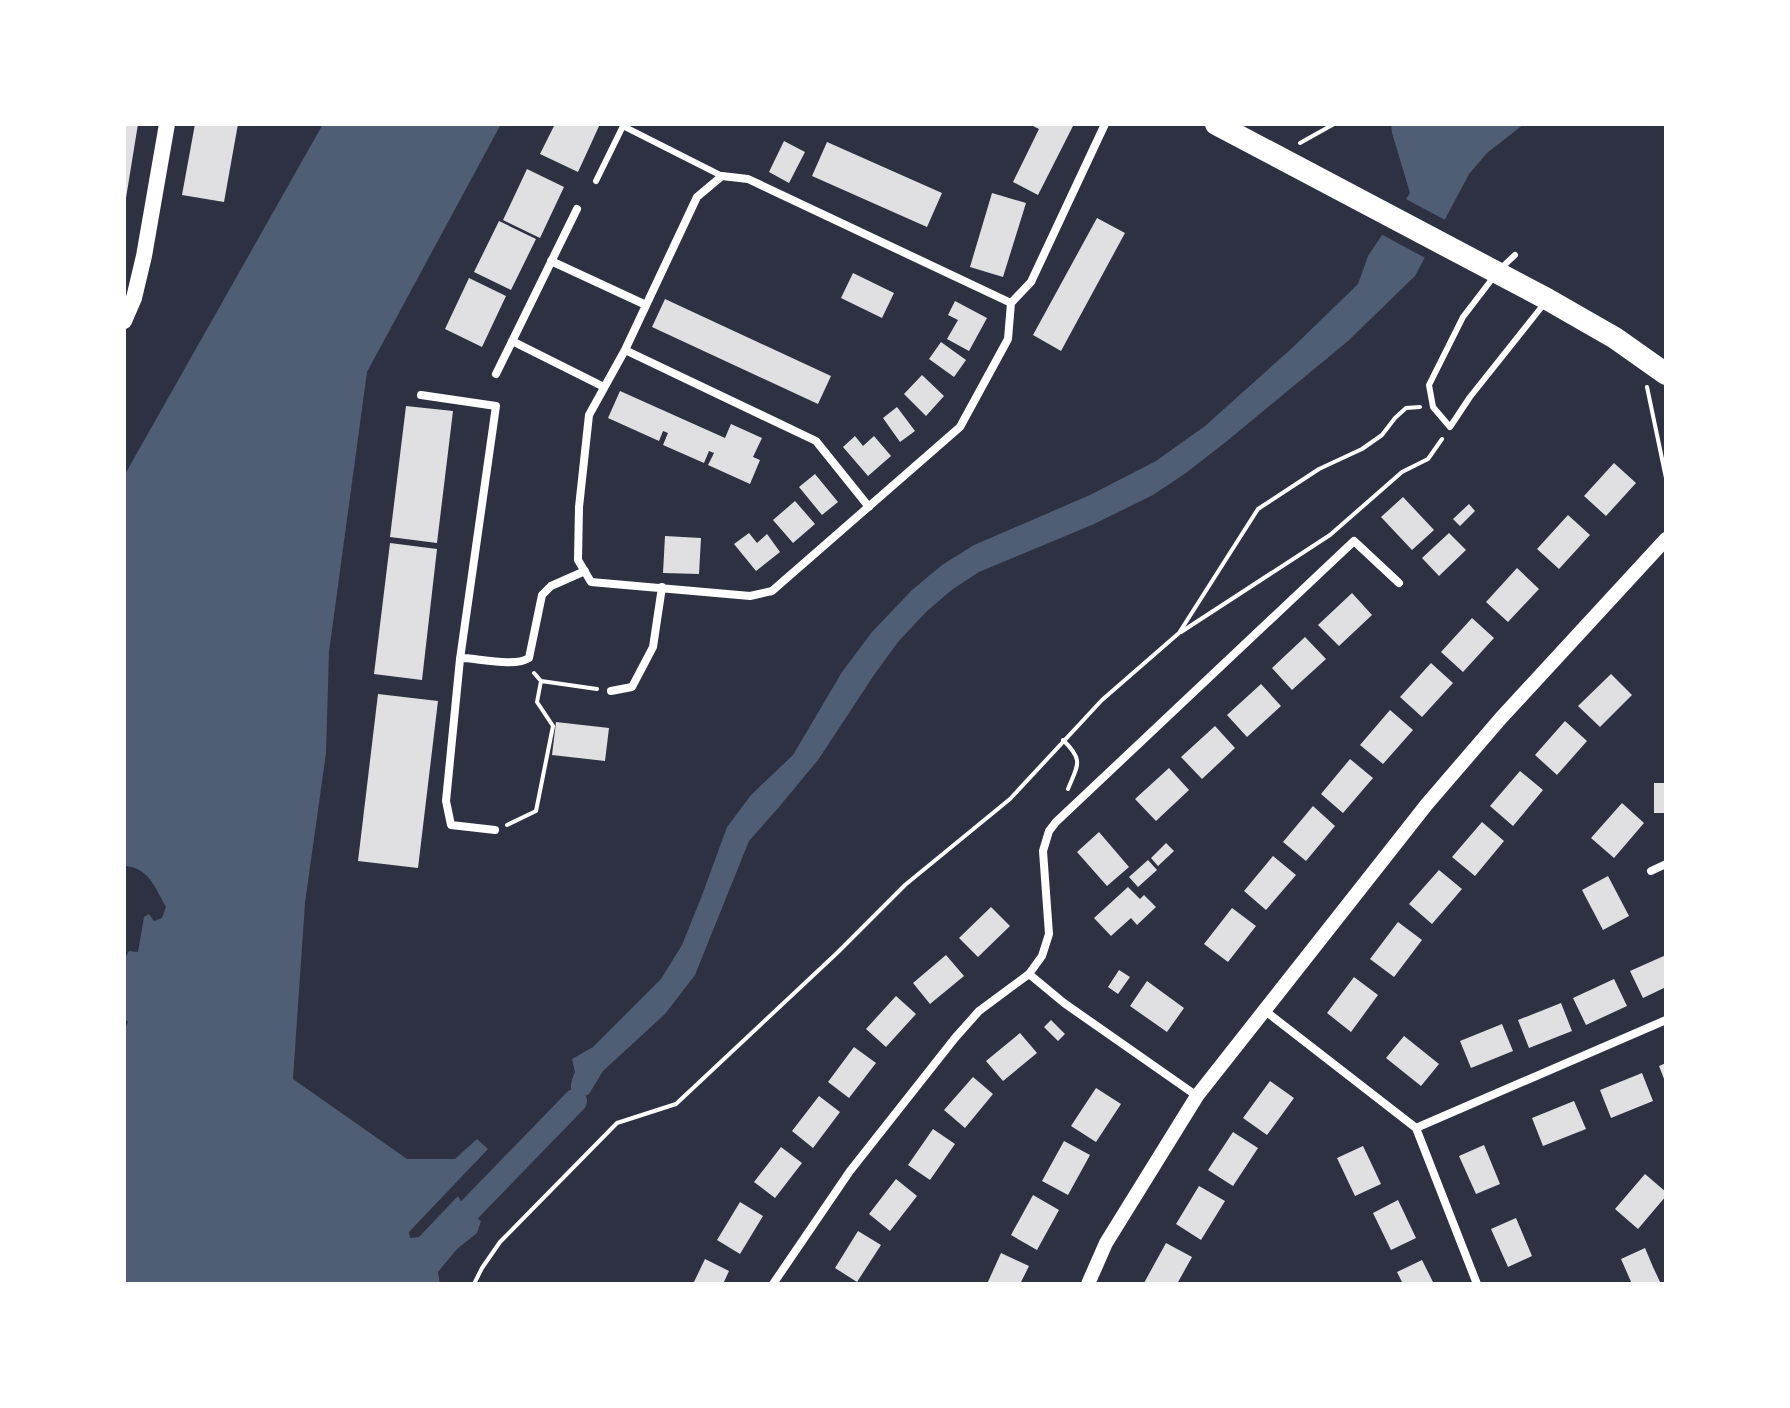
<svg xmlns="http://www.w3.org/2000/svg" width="1790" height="1408" font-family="'Space Grotesk',sans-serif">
	<rect width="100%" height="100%" fill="#2d3142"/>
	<path fill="#4f5d75" d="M323,124H501L367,372L329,652L326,753L305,903L293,1079L407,1159H455L477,1139L488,1149L409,1232L410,1238L419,1237L458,1196L467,1212L481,1221L477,1233L457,1249L438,1272L440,1284H124V1031L128,1022L124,1018V960L129,951L138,952L144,917L149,914L154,921L162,918L166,907C155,888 149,867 124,866V476Z
		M1391,124H1524L1487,153L1469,174L1415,276L1348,341L1227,441L1186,473L1153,495L1092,525L979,572L953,589L927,611L898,642L874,675L818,760L779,807L749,841L695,975L665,1014L603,1071L589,1094L578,1100C568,1090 570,1084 575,1072L572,1059L593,1047L661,979L682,945L701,898L727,827L751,795L793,755L842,672L872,632L912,590L942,565L974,545L1090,495L1156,461L1205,426L1291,349L1358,284L1368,256L1410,193L1392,133Z"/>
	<path fill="#2d3142" d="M1402,197L1449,222L1429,260L1379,233Z"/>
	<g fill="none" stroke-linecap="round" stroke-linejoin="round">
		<path stroke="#4f5d75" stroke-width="24" d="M449,1231L575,1101"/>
	</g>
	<path fill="#e0e0e3" d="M124,124H138L126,198H124Z
		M195,124H238L224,202L182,195Z
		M555,124H600L578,172L540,154Z
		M1029,124H1074L1038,195L1013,182L1039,129Z
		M784,141L805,152L789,183L769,172Z
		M827,142L942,193L927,227L812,176Z
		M527,169L564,187L540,238L503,220Z
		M992,193L1026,203L1003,277L970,267Z
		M1097,218L1125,233L1061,351L1033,335Z
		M499,221L536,239L511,290L474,272Z
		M853,273L894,293L882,318L841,298Z
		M469,278L506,296L482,347L445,329Z
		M665,299L831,376L818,404L652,327Z
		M955,301L987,318L969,351L947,339L958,320L948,315Z
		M941,342L966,360L954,377L929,359Z
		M922,375L944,396L926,416L904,394Z
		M620,391L725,438L731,424L762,438L753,457L760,460L750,484L708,465L714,453L709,451L704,463L663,445L668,433L663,431L659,441L608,418Z
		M406,406L453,411L437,543L390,537Z
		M897,407L915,431L900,442L883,418Z
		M855,436L863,446L874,436L891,456L868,476L843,447Z
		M1614,463L1636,483L1606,516L1584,496Z
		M815,474L838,502L822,515L799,487Z
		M1403,497L1434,530L1412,550L1381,517Z
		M795,501L815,524L793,543L773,520Z
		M1469,504L1475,511L1460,526L1453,519Z
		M1568,515L1590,535L1559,569L1537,549Z
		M749,533L757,543L767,534L780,552L756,571L734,544Z
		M1449,533L1466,550L1439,576L1422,558Z
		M665,536L701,538L699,574L663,573Z
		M390,543L437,549L422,680L374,674Z
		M1517,568L1539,589L1508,622L1486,602Z
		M1352,593L1372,615L1339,646L1318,625Z
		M1472,618L1494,638L1463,672L1441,652Z
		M1305,637L1326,659L1292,690L1272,668Z
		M1431,663L1453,683L1422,717L1400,697Z
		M1611,674L1632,695L1600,727L1578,706Z
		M1261,684L1281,706L1247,737L1227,715Z
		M378,694L438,701L418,868L358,861Z
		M1390,710L1413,730L1383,764L1360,745Z
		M1565,721L1587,741L1557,775L1535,755Z
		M556,722L609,728L605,761L552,755Z
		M1215,726L1235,748L1202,779L1181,757Z
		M1350,759L1373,778L1343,813L1321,794Z
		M1169,768L1189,790L1156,821L1135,799Z
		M1520,771L1543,790L1513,826L1490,806Z
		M1654,783H1666V813H1654Z
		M1622,803L1644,823L1614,858L1591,838Z
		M1313,806L1335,826L1306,861L1283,842Z
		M1482,822L1504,841L1475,876L1452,857Z
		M1099,832L1129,867L1107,886L1077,852Z
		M1166,843L1174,851L1158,866L1151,858Z
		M1273,856L1296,875L1266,910L1244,891Z
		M1148,860L1157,870L1138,887L1129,877Z
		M1439,870L1462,889L1432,924L1409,904Z
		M1608,876L1629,916L1603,930L1582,890Z
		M1128,887L1140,899L1144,895L1156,907L1137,925L1131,918L1111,936L1094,918Z
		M991,907L1010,926L978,957L959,938Z
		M1232,908L1256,926L1228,962L1204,944Z
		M1398,922L1422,940L1394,977L1370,959Z
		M946,955L964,976L930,1004L913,983Z
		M1666,955V987L1643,998L1630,971Z
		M1119,970L1130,977L1118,994L1108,987Z
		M1354,977L1378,995L1351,1032L1327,1013Z
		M1614,979L1627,1006L1586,1025L1573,998Z
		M1147,981L1184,1008L1167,1032L1130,1006Z
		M896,996L916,1014L886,1047L866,1029Z
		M1561,1003L1572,1031L1529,1048L1518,1020Z
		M1051,1020L1065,1034L1058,1041L1044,1027Z
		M1502,1024L1513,1051L1471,1068L1460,1041Z
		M1020,1033L1037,1053L1003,1081L986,1061Z
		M1404,1036L1439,1064L1421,1086L1386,1058Z
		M854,1047L876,1063L849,1098L828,1082Z
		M1666,1063V1084L1659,1066Z
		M1642,1073L1653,1101L1611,1118L1600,1090Z
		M973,1077L993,1094L965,1128L944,1110Z
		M1270,1081L1294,1098L1267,1135L1243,1118Z
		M1096,1088L1121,1104L1096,1142L1071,1126Z
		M819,1096L840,1112L813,1148L792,1131Z
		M1574,1101L1586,1129L1543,1146L1532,1118Z
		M933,1129L955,1144L930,1180L908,1165Z
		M1233,1132L1258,1148L1233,1186L1208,1170Z
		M1064,1141L1090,1155L1068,1195L1042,1181Z
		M1484,1145L1500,1184L1476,1194L1459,1156Z
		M1363,1146L1381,1184L1355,1196L1337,1158Z
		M781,1147L802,1163L775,1198L754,1182Z
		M1645,1174L1666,1192V1196L1638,1229L1615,1209Z
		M896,1179L917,1196L890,1231L869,1214Z
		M1199,1186L1225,1201L1201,1240L1176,1224Z
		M1033,1195L1059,1210L1037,1250L1011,1235Z
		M1398,1200L1416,1238L1391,1250L1373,1213Z
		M740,1202L763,1216L740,1254L717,1240Z
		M1516,1218L1532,1256L1508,1267L1491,1229Z
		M858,1231L881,1245L857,1282L835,1268Z
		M1166,1243L1192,1257L1177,1284H1146L1144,1283Z
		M1645,1248L1653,1267L1661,1284H1632L1621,1259Z
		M1001,1253L1029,1266L1020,1284H987Z
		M705,1259L729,1271L723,1284H693Z
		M1422,1260L1434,1284H1403L1397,1272Z"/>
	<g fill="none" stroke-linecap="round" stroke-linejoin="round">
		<path stroke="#fff" stroke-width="4" d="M1300,143L1334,124
			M1647,387L1666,478
			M1181,632L1330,535L1402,472L1428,459L1442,439
			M534,673L541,681L597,689
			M1063,740C1085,761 1077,766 1068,789
			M507,825L536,811L553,726L537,702L541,681
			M474,1284L482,1268L500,1242L617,1123L676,1104L837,953L905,885L1010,799L1102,700L1179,633L1258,509L1319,469L1362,449L1382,435L1395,418L1406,408L1420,407"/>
		<path stroke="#fff" stroke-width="6" d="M623,126L722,176
			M596,181L624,124
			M1515,255L1499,270L1463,317L1429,385L1433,407L1450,427L1470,397L1544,304"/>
		<path stroke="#fff" stroke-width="8" d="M551,261L646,305
			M1011,303L748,179L722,176L697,197L625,350L589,415L579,507L578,560L591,582L750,596L772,591L960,427L1008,339L1011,303L1031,282L1105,124
			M512,341L604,387
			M625,350L816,441L869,507
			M496,374L577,209
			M421,395L496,406L460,659L446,801L451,825L495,830
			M460,659L464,658C481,659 516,667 529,658L542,595L551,586L585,571
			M611,691L632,687L653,647L662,587
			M1651,871L1666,864
			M1029,974L1064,1003L1197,1096
			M1264,1010L1416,1128L1477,1284
			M1416,1128L1666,1020
			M773,1284L850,1171L955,1038L979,1011L1029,974L1042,956L1049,934L1043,851L1049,831L1056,822L1354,541L1399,583"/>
		<path stroke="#fff" stroke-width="14" d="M1088,1284L1106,1243L1197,1096L1427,804L1501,718L1666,539"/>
		<path stroke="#fff" stroke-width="16" d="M124,321L134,298L144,256L167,124"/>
		<path stroke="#fff" stroke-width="22" d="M1216,124L1547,299L1615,338L1666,374"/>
	</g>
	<rect width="1790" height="1408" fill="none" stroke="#ffffff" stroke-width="252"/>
</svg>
